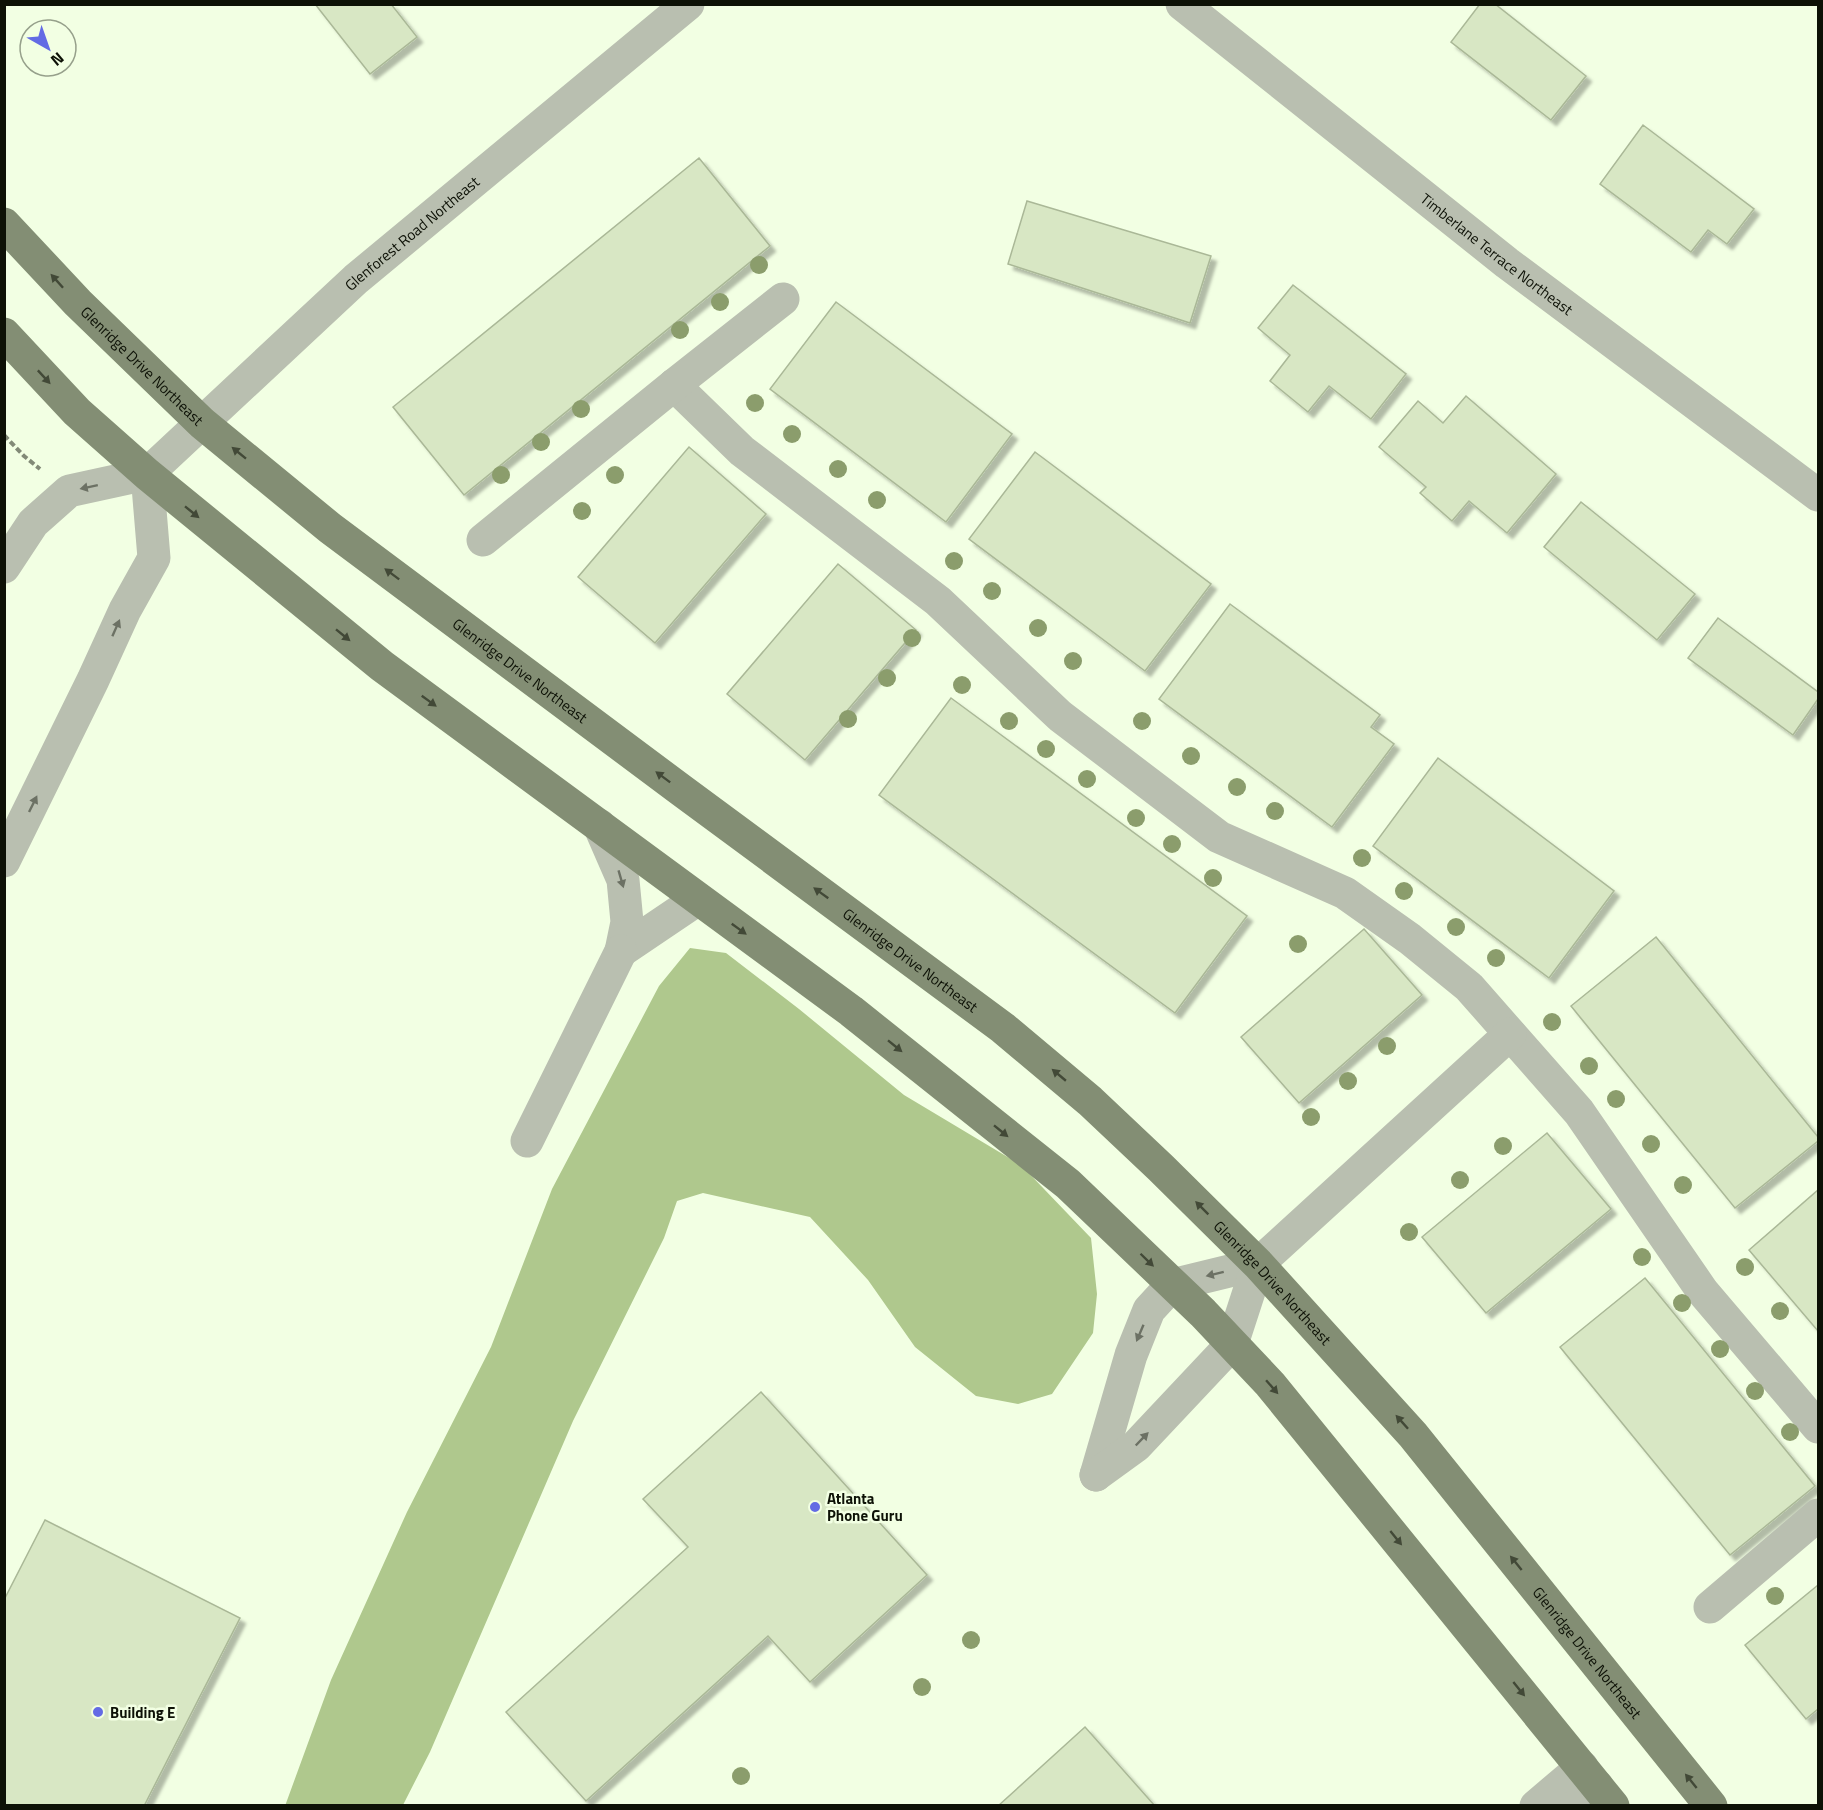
<svg xmlns="http://www.w3.org/2000/svg" width="1823" height="1810" font-family="'Titillium Web',sans-serif">
	<defs>
		<filter id="shadow"><feDropShadow dx="5.5" dy="5.5" stdDeviation="1.5" flood-color="#0004"/></filter>
	</defs>
	<rect width="100%" height="100%" fill="#f2ffe3"/>
	<path fill="#afc88d" d="M690,948L726,953L799,1009L904,1095L1021,1165L1091,1238L1097,1294L1093,1333L1052,1394L1018,1404L976,1396L915,1347L868,1280L810,1217L703,1193L677,1201L664,1238L573,1421L430,1752L403,1805L285,1806L331,1680L407,1512L491,1347L552,1189L659,986Z"/>
	<path fill="#d8e7c4" stroke="#aab897" stroke-width="1.5" filter="url(#shadow)" d="M315,4H391L417,37L370,74Z
		M1480,4H1495L1586,76L1551,120L1451,42Z
		M1643,125L1754,209L1727,244L1708,230L1691,252L1600,184Z
		M699,158L770,246L464,495L393,407Z
		M1027,201L1211,256L1190,323L1008,264Z
		M1293,285L1406,374L1371,419L1329,386L1308,412L1270,381L1290,355L1258,328Z
		M836,302L1012,434L946,522L770,389Z
		M1466,396L1556,474L1507,533L1469,501L1452,521L1420,493L1426,487L1379,447L1418,401L1443,423Z
		M689,447L766,514L655,643L578,577Z
		M1035,452L1211,584L1145,671L969,539Z
		M1581,502L1695,594L1657,640L1544,547Z
		M838,564L916,630L805,760L727,694Z
		M1230,604L1380,715L1371,727L1394,744L1332,827L1159,699Z
		M1718,618L1818,692V699L1793,735L1688,658Z
		M951,698L1247,916L1175,1013L879,795Z
		M1438,758L1614,891L1549,978L1373,846Z
		M1364,929L1422,995L1299,1103L1241,1037Z
		M1656,937L1818,1137V1141L1735,1208L1571,1006Z
		M1547,1133L1611,1209L1486,1313L1422,1237Z
		M1818,1190V1331L1749,1250Z
		M1645,1278L1815,1486L1730,1555L1560,1347Z
		M761,1392L927,1575L810,1682L768,1636L586,1801L506,1712L688,1547L643,1499Z
		M45,1520L240,1618L144,1806H4V1600Z
		M1818,1585V1709L1806,1719L1745,1645Z
		M1085,1727L1155,1806H998Z"/>
	<g fill="none" stroke-linecap="round" stroke-linejoin="round">
		<path stroke="#828a77" stroke-width="4" stroke-dasharray="6 3" stroke-linecap="butt" d="M4,435L24,456L40,469"/>
		<g stroke="#b9bfb0" stroke-width="33">
			<path id="s1" d="M1182,4L1507,263L1818,495"/>
			<path d="M674,385L742,451L938,601L1060,716L1219,837L1345,893L1410,939L1469,987L1579,1112L1703,1292L1818,1427"/>
			<path id="s2" d="M147,474L356,279L688,4"/>
			<path d="M483,540L674,385L783,299"/>
			<path d="M4,567L33,523L69,491L147,474"/>
			<path d="M599,825L623,880L627,922L621,951L698,899"/>
			<path d="M4,861L93,680L125,610L154,558L147,474"/>
			<path d="M527,1141L621,951"/>
			<path d="M1096,1475L1131,1355L1149,1310L1172,1285L1258,1264L1510,1034"/>
			<path d="M1096,1475L1136,1446L1232,1344L1258,1264"/>
			<path d="M1710,1607L1818,1515"/>
			<path d="M1536,1806L1582,1767"/>
			<path d="M1576,1806L1597,1786"/>
		</g>
		<g stroke="#838e74" stroke-width="33">
			<path id="s3" d="M4,224L78,303L202,423L330,528L681,790L1003,1028L1090,1101L1161,1168L1258,1264L1413,1435L1711,1806"/>
			<path d="M4,334L77,412L147,474L382,666L851,1011L1068,1184L1203,1313L1270,1384L1613,1806"/>
		</g>
	</g>
	<g fill="#8b9d6c">
		<circle cx="759" cy="265" r="9"/>
		<circle cx="720" cy="302" r="9"/>
		<circle cx="680" cy="330" r="9"/>
		<circle cx="755" cy="403" r="9"/>
		<circle cx="581" cy="409" r="9"/>
		<circle cx="792" cy="434" r="9"/>
		<circle cx="541" cy="442" r="9"/>
		<circle cx="838" cy="469" r="9"/>
		<circle cx="501" cy="475" r="9"/>
		<circle cx="615" cy="475" r="9"/>
		<circle cx="877" cy="500" r="9"/>
		<circle cx="582" cy="511" r="9"/>
		<circle cx="954" cy="561" r="9"/>
		<circle cx="992" cy="591" r="9"/>
		<circle cx="1038" cy="628" r="9"/>
		<circle cx="912" cy="638" r="9"/>
		<circle cx="1073" cy="661" r="9"/>
		<circle cx="887" cy="678" r="9"/>
		<circle cx="962" cy="685" r="9"/>
		<circle cx="848" cy="719" r="9"/>
		<circle cx="1009" cy="721" r="9"/>
		<circle cx="1142" cy="721" r="9"/>
		<circle cx="1046" cy="749" r="9"/>
		<circle cx="1191" cy="756" r="9"/>
		<circle cx="1087" cy="779" r="9"/>
		<circle cx="1237" cy="787" r="9"/>
		<circle cx="1275" cy="811" r="9"/>
		<circle cx="1136" cy="818" r="9"/>
		<circle cx="1172" cy="844" r="9"/>
		<circle cx="1362" cy="858" r="9"/>
		<circle cx="1213" cy="878" r="9"/>
		<circle cx="1404" cy="891" r="9"/>
		<circle cx="1456" cy="927" r="9"/>
		<circle cx="1298" cy="944" r="9"/>
		<circle cx="1496" cy="958" r="9"/>
		<circle cx="1552" cy="1022" r="9"/>
		<circle cx="1387" cy="1046" r="9"/>
		<circle cx="1589" cy="1066" r="9"/>
		<circle cx="1348" cy="1081" r="9"/>
		<circle cx="1616" cy="1099" r="9"/>
		<circle cx="1311" cy="1117" r="9"/>
		<circle cx="1651" cy="1144" r="9"/>
		<circle cx="1503" cy="1146" r="9"/>
		<circle cx="1460" cy="1180" r="9"/>
		<circle cx="1683" cy="1185" r="9"/>
		<circle cx="1409" cy="1232" r="9"/>
		<circle cx="1642" cy="1257" r="9"/>
		<circle cx="1745" cy="1267" r="9"/>
		<circle cx="1682" cy="1303" r="9"/>
		<circle cx="1780" cy="1311" r="9"/>
		<circle cx="1720" cy="1349" r="9"/>
		<circle cx="1755" cy="1391" r="9"/>
		<circle cx="1790" cy="1432" r="9"/>
		<circle cx="1775" cy="1596" r="9"/>
		<circle cx="971" cy="1640" r="9"/>
		<circle cx="922" cy="1687" r="9"/>
		<circle cx="741" cy="1776" r="9"/>
	</g>
	<defs><path id="oneway-solid" d="M-6-.8H1V-3.2L6.5 0L1 3.2V.8H-6Z" transform="scale(1.5)"/></defs>
	<g fill="#424937">
		<use href="#oneway-solid" transform="translate(57 281) rotate(-132)"/>
		<use href="#oneway-solid" transform="translate(44 377) rotate(47)"/>
		<use href="#oneway-solid" transform="translate(239 453) rotate(-141)"/>
		<use href="#oneway-solid" transform="translate(192 512) rotate(39)"/>
		<use href="#oneway-solid" transform="translate(392 574) rotate(-143)"/>
		<use href="#oneway-solid" transform="translate(343 635) rotate(39)"/>
		<use href="#oneway-solid" transform="translate(429 701) rotate(36)"/>
		<use href="#oneway-solid" transform="translate(663 777) rotate(-143)"/>
		<use href="#oneway-solid" transform="translate(821 893) rotate(-144)"/>
		<use href="#oneway-solid" transform="translate(739 929) rotate(36)"/>
		<use href="#oneway-solid" transform="translate(895 1046) rotate(39)"/>
		<use href="#oneway-solid" transform="translate(1059 1075) rotate(-140)"/>
		<use href="#oneway-solid" transform="translate(1001 1131) rotate(39)"/>
		<use href="#oneway-solid" transform="translate(1202 1208) rotate(-135)"/>
		<use href="#oneway-solid" transform="translate(1147 1260) rotate(44)"/>
		<use href="#oneway-solid" transform="translate(1272 1387) rotate(49)"/>
		<use href="#oneway-solid" transform="translate(1402 1422) rotate(-132)"/>
		<use href="#oneway-solid" transform="translate(1396 1538) rotate(51)"/>
		<use href="#oneway-solid" transform="translate(1516 1563) rotate(-129)"/>
		<use href="#oneway-solid" transform="translate(1519 1689) rotate(51)"/>
		<use href="#oneway-solid" transform="translate(1691 1781) rotate(-129)"/>
	</g>
	<g fill="#6c7164">
		<use href="#oneway-solid" transform="translate(89 487) rotate(168)"/>
		<use href="#oneway-solid" transform="translate(116 628) rotate(-66)"/>
		<use href="#oneway-solid" transform="translate(33 804) rotate(-64)"/>
		<use href="#oneway-solid" transform="translate(621 879) rotate(74)"/>
		<use href="#oneway-solid" transform="translate(1215 1274) rotate(166)"/>
		<use href="#oneway-solid" transform="translate(1140 1333) rotate(113)"/>
		<use href="#oneway-solid" transform="translate(1142 1439) rotate(-46)"/>
	</g>
	<g fill="#636be4" stroke="#f2ffe3" stroke-width="2">
		<circle cx="815" cy="1507" r="6"/>
		<circle cx="98" cy="1712" r="6"/>
	</g>
	<g text-anchor="middle" dominant-baseline="central" stroke-width="5" stroke-linejoin="round" paint-order="stroke">
		<g font-size="15" fill="#0d1106" stroke="#f2ffe3">
			<text stroke="none"><textPath href="#s2" startOffset="358">Glenforest Road Northeast</textPath></text>
			<text stroke="none"><textPath href="#s1" startOffset="402">Timberlane Terrace Northeast</textPath></text>
			<text stroke="none"><textPath href="#s3" startOffset="198">Glenridge Drive Northeast</textPath></text>
			<text stroke="none"><textPath href="#s3" startOffset="684">Glenridge Drive Northeast</textPath></text>
			<text stroke="none"><textPath href="#s3" startOffset="1170">Glenridge Drive Northeast</textPath></text>
			<text stroke="none"><textPath href="#s3" startOffset="1656">Glenridge Drive Northeast</textPath></text>
			<text stroke="none"><textPath href="#s3" startOffset="2142">Glenridge Drive Northeast</textPath></text>
		</g>
		<g font-size="15" font-weight="bold" fill="#0d1106" stroke="#f2ffe3" text-anchor="start">
			<text x="827" y="1498">Atlanta<tspan x="827" dy="17">Phone Guru</tspan></text>
			<text x="110" y="1712">Building E</text>
		</g>
	</g>
	<rect width="1823" height="1810" fill="none" stroke="#0d1106" stroke-width="12"/>
	<g transform="translate(48 48) rotate(140)"><circle r="28" fill="#f2ffe3" stroke="#96a08b" stroke-width="1.5"/>
	<path d="M0-4.5L10 22L0 15L-10 22Z" fill="#636be4"/>
	<text y="-9" font-size="16" font-weight="bold" text-anchor="middle" fill="#0d1106">N</text>
	</g>
</svg>
